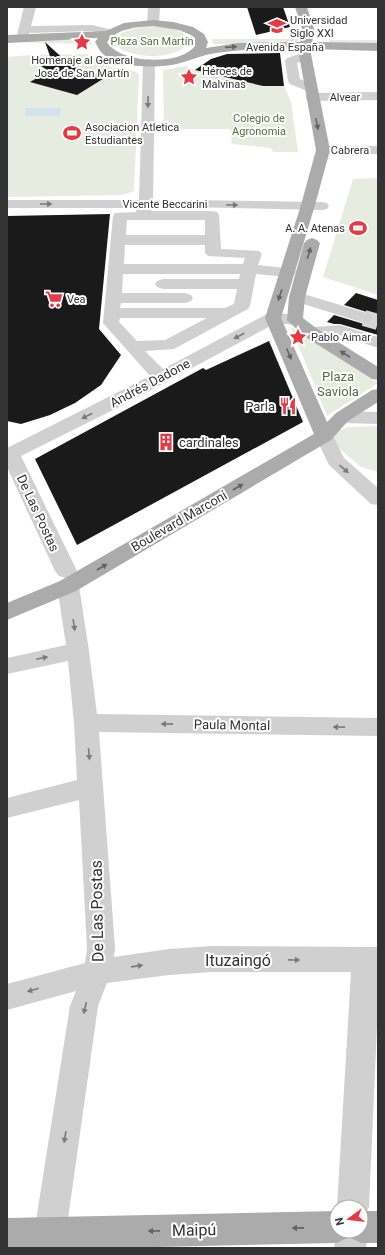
<svg xmlns="http://www.w3.org/2000/svg" width="385" height="1255" font-family="Roboto,sans-serif">
	<rect width="100%" height="100%" fill="#fff"/>
	<path fill="#e6ecdf" d="M150,26C163,27 185,27 189,41C179,62 128,59 114,44V39C123,29 137,28 150,26Z
		M92,38L91,44L7,42V41Z
		M212,39H299L297,44H213Z
		M329,40H378V45H327Z
		M87,54C94,60 102,64 110,67C121,70 128,67 139,74L134,191L123,195L7,197V57L31,55Z
		M187,66L195,70L263,86H284L291,102L298,152H273L271,148L232,144L230,129H164L163,70Z
		M378,178V295L323,277L353,179Z
		M291,327L378,383L327,416Z
		M378,426V472L361,467L324,436L348,427Z"/>
	<path fill="#cfe2ee" d="M26,108H61L60,116H25Z"/>
	<path fill="#1a1a1a" d="M247,7H283L290,27L256,35Z
		M45,42L69,64L80,70L106,77L77,95L30,82L49,71L41,66L46,64L44,62L51,59Z
		M280,53L284,86H263L195,70L211,59L227,54Z
		M110,214L99,329L121,355L101,385L75,403L50,415L21,424L7,421V216Z
		M356,293L378,300V335L340,324H334L327,322L334,315L364,324L371,323L373,317L370,313L344,305Z
		M269,341L303,422L77,545L35,459L203,368L206,370Z"/>
	<g fill="none" stroke-linecap="round" stroke-linejoin="round">
		<path stroke="#d6d6d6" stroke-width="16" stroke-dasharray="16 8" stroke-linecap="butt" d="M364,318L378,322"/>
		<path fill="#d0d0d0" fill-rule="evenodd" d="M24,7H36L31,26L92,25L113,30L115,32L113,34L109,35L92,31L29,33L26,42H18L16,39Z
			M148,7H160L159,23L157,25H149L147,23Z
			M305,52L309,53L311,56L309,59L297,63L300,79L315,85L317,88L315,91H307L290,84L288,81L285,61L287,58Z
			M149,59L153,60L155,63L153,204L151,211H212L217,212L219,215L221,249L259,251L262,254L258,265L294,269L296,272L294,275L288,277L256,274L250,306L248,309L174,349L145,351L163,369L267,314C278,312 290,314 301,316L303,320L301,324L295,325L276,323L119,407L21,456L77,571L73,576L66,578L59,576L55,571L7,467V448L150,376L103,323L113,216L115,213L136,212L137,208H7V200H139L143,63L145,60ZM127,220H205V235H126ZM125,245H205V253L208,256L245,258L243,264H124ZM123,274H240L239,279H163L157,281L155,284L157,287L163,289H237L234,304L225,308H120L121,303H185L191,301L193,298L191,295L185,293H122ZM120,318H207L165,340L137,341L119,322Z
			M378,92V100L312,101L307,100L306,97L307,94L312,93Z
			M323,146H378V154L318,153L316,150L318,147Z
			M192,200L322,202L327,203L329,206L327,209L322,210L187,207L185,204L187,201Z
			M297,292L370,314L372,318L370,322L364,323L291,300L289,297L291,294Z
			M340,325L378,337V348L339,335L310,337L304,336L302,332L304,328Z
			M342,411L378,412V424L342,423L336,421L333,417L336,413Z
			M324,430L331,432L344,458L378,488V505L371,504L329,465L315,436L317,432Z
			M68,579L76,581L79,586L89,651L97,714L378,718V736L99,732L115,948L114,957L169,949L212,946L378,947V1004L369,1207L364,1218L362,1219L368,1231L366,1248H334L337,1228V1231H361V1207H337L351,972H212L169,975L107,983L98,1006L66,1233L61,1244C52,1248 48,1248 39,1244L34,1233L70,1006L76,991L7,1010V984L85,963L87,948L79,800L7,818V798L77,780L74,723L68,661L7,674V658L66,645L57,586L60,581Z"/>
		<path fill="#ababab" fill-rule="evenodd" d="M295,7H307L315,32L312,42L378,43V51L310,49L330,150L315,205L281,318L327,422L336,413L372,390L378,389V402L348,421L331,440L76,591L7,620V603L60,581L314,434L265,318L301,205L316,150L298,49C271,48 243,49 216,53C201,55 187,62 172,65C153,68 115,68 101,52C99,50 97,45 95,42L98,38L7,43V35L106,31L124,23L153,20L173,22L193,27L204,34L208,42L206,48L238,43L300,42L303,32ZM153,26L179,30L191,35L195,38V46C180,66 120,64 107,42C118,28 136,27 153,26Z
			M312,238L317,240L320,243L305,297L303,318L316,328L378,367V380L372,379L304,336L287,320L289,297L304,243L307,240Z
			M337,1211V1231H361V1211H378V1243H361L349,1237L337,1243L113,1248H7V1218Z"/>
	</g>
	<defs><path id="oneway-solid" d="M-6-.8H1V-3.2L6.5 0L1 3.2V.8H-6Z"/></defs>
	<g fill="#636363">
		<use href="#oneway-solid" transform="translate(231 47) rotate(-4)"/>
		<use href="#oneway-solid" transform="translate(317 124) rotate(79)"/>
		<use href="#oneway-solid" transform="translate(309 253) rotate(-74)"/>
		<use href="#oneway-solid" transform="translate(280 295) rotate(108)"/>
		<use href="#oneway-solid" transform="translate(289 354) rotate(67)"/>
		<use href="#oneway-solid" transform="translate(345 354) rotate(-147)"/>
		<use href="#oneway-solid" transform="translate(238 487) rotate(-30)"/>
		<use href="#oneway-solid" transform="translate(102 567) rotate(-30)"/>
		<use href="#oneway-solid" transform="translate(298 1228) rotate(179)"/>
		<use href="#oneway-solid" transform="translate(154 1231) rotate(179)"/>
	</g>
	<g fill="#7a7a7a">
		<use href="#oneway-solid" transform="translate(148 102) rotate(91)"/>
		<use href="#oneway-solid" transform="translate(46 204)"/>
		<use href="#oneway-solid" transform="translate(232 205)"/>
		<use href="#oneway-solid" transform="translate(239 336) rotate(152)"/>
		<use href="#oneway-solid" transform="translate(87 416) rotate(153)"/>
		<use href="#oneway-solid" transform="translate(344 469) rotate(41)"/>
		<use href="#oneway-solid" transform="translate(74 625) rotate(81)"/>
		<use href="#oneway-solid" transform="translate(42 658) rotate(-12)"/>
		<use href="#oneway-solid" transform="translate(167 724) rotate(-179)"/>
		<use href="#oneway-solid" transform="translate(339 727) rotate(-179)"/>
		<use href="#oneway-solid" transform="translate(89 754) rotate(85)"/>
		<use href="#oneway-solid" transform="translate(294 960) rotate(1)"/>
		<use href="#oneway-solid" transform="translate(137 966) rotate(-8)"/>
		<use href="#oneway-solid" transform="translate(33 990) rotate(164)"/>
		<use href="#oneway-solid" transform="translate(85 1008) rotate(103)"/>
		<use href="#oneway-solid" transform="translate(65 1137) rotate(99)"/>
	</g>
	<defs>
		<g id="university-bare" transform="scale(1.38)"><path d="M0-5L7-2L0 1L-7-2ZM-4 1L0 2.5L4 1V4Q0 6-4 4Z" fill="#e63946" stroke="#fff" stroke-width="2.5" paint-order="stroke"/></g>
		<g id="sight-bare" transform="scale(1.38)"><path d="M0-6L1.8-2.2L6-1.7L2.9 1.2L3.7 5.4L0 3.3L-3.7 5.4L-2.9 1.2L-6-1.7L-1.8-2.2Z" fill="#e63946" stroke="#fff" stroke-width="2.5" paint-order="stroke"/></g>
		<g id="stadium-bare" transform="scale(1.38)"><path d="M0-5a6.5 5 0 1 0 0 10a6.5 5 0 1 0 0-10ZM-3.5-1.8h7v3.6h-7Z" fill="#e63946" stroke="#fff" stroke-width="2.5" paint-order="stroke"/></g>
		<g id="supermarket-bare" transform="scale(1.38)"><path d="M-6-5.5h2.5l.6 2H6L4.5 2H-2.5L-4.4-4H-6ZM-1.5 3.2a1.3 1.3 0 1 0 .1 0ZM3 3.2a1.3 1.3 0 1 0 .1 0Z" fill="#e63946" stroke="#fff" stroke-width="2.5" paint-order="stroke"/></g>
		<g id="restaurant-bare" transform="scale(1.38)"><path d="M-5-6h1v4h1v-4h1v4h1v-4h1v5L-1.5 .5V6h-2V.5L-5-1ZM5-6V6H3V1.5H1.5Q1.5-4 5-6Z" fill="#e63946" stroke="#fff" stroke-width="2.5" paint-order="stroke"/></g>
		<g id="building-bare" transform="scale(1.38)"><path d="M-4-6H4V6H1V3H-1V6H-4ZM-2.5-4.3h1.7v1.8h-1.7ZM.8-4.3h1.7v1.8H.8ZM-2.5-1h1.7V.8h-1.7ZM.8-1h1.7V.8H.8Z" fill="#e63946" stroke="#fff" stroke-width="2.5" paint-order="stroke"/></g>
	</defs>
	<g fill-rule="evenodd">
		<use href="#university-bare" x="277" y="26"/>
		<use href="#sight-bare" x="82" y="42"/>
		<use href="#sight-bare" x="189" y="77"/>
		<use href="#stadium-bare" x="72" y="133"/>
		<use href="#stadium-bare" x="358" y="228"/>
		<use href="#supermarket-bare" x="54" y="299"/>
		<use href="#sight-bare" x="298" y="337"/>
		<use href="#restaurant-bare" x="288" y="406"/>
		<use href="#building-bare" x="166" y="442"/>
	</g>
	<g text-anchor="middle" dominant-baseline="central" stroke-width="4" stroke-linejoin="round" paint-order="stroke">
		<g font-size="11" fill="#333" stroke="#fff" text-anchor="start">
			<text x="290" y="20">Universidad<tspan x="290" dy="13">Siglo XXI</tspan></text>
			<text x="82" y="60" text-anchor="middle">Homenaje al General<tspan x="82" dy="13">José de San Martín</tspan></text>
			<text x="202" y="71">Héroes de<tspan x="202" dy="13">Malvinas</tspan></text>
			<text x="85" y="127">Asociacion Atletica<tspan x="85" dy="13">Estudiantes</tspan></text>
			<text x="345" y="228" text-anchor="end">A. A. Atenas</text>
			<text x="67" y="299">Vea</text>
			<text x="311" y="337">Pablo Aimar</text>
		</g>
		<g font-size="11" fill="#56703f" stroke="#fff">
			<text x="152" y="41">Plaza San Martín</text>
			<text x="259" y="118">Colegio de<tspan x="259" dy="13">Agronomia</tspan></text>
		</g>
		<g font-size="11" fill="#333" stroke="#fff">
			<text x="285" y="47">Avenida España</text>
			<text x="345" y="97">Alvear</text>
			<text x="350" y="150">Cabrera</text>
			<text x="165" y="204">Vicente Beccarini</text>
		</g>
		<g font-size="13" fill="#56703f" stroke="#fff">
			<text x="338" y="376">Plaza<tspan x="338" dy="15">Saviola</tspan></text>
		</g>
		<g font-size="13" fill="#333" stroke="#fff">
			<text transform="translate(150 383) rotate(-28)">Andrés Dadone</text>
			<text transform="translate(38 513) rotate(65)">De Las Postas</text>
			<text transform="translate(179 521) rotate(-30)">Boulevard Marconi</text>
			<text transform="translate(232 725) rotate(1)">Paula Montal</text>
		</g>
		<g font-size="13" fill="#333" stroke="#fff" text-anchor="end">
			<text x="275" y="406">Parla</text>
			<text x="179" y="442" text-anchor="start">cardinales</text>
		</g>
		<g font-size="16" fill="#333" stroke="#fff">
			<text transform="translate(97 911) rotate(-91)">De Las Postas</text>
			<text x="238" y="960">Ituzaingó</text>
			<text transform="translate(194 1230) rotate(-1)">Maipú</text>
		</g>
	</g>
	<rect width="385" height="1255" fill="none" stroke="#333333" stroke-width="16"/>
	<g transform="translate(349 1219) rotate(255)"><circle r="19" fill="#ffffff" stroke="#adadad"/>
	<path d="M0-3L7 15L0 10L-7 15Z" fill="#e63946"/>
	<text y="-6" font-size="11" font-weight="bold" text-anchor="middle" fill="#333333">N</text>
	</g>
</svg>
